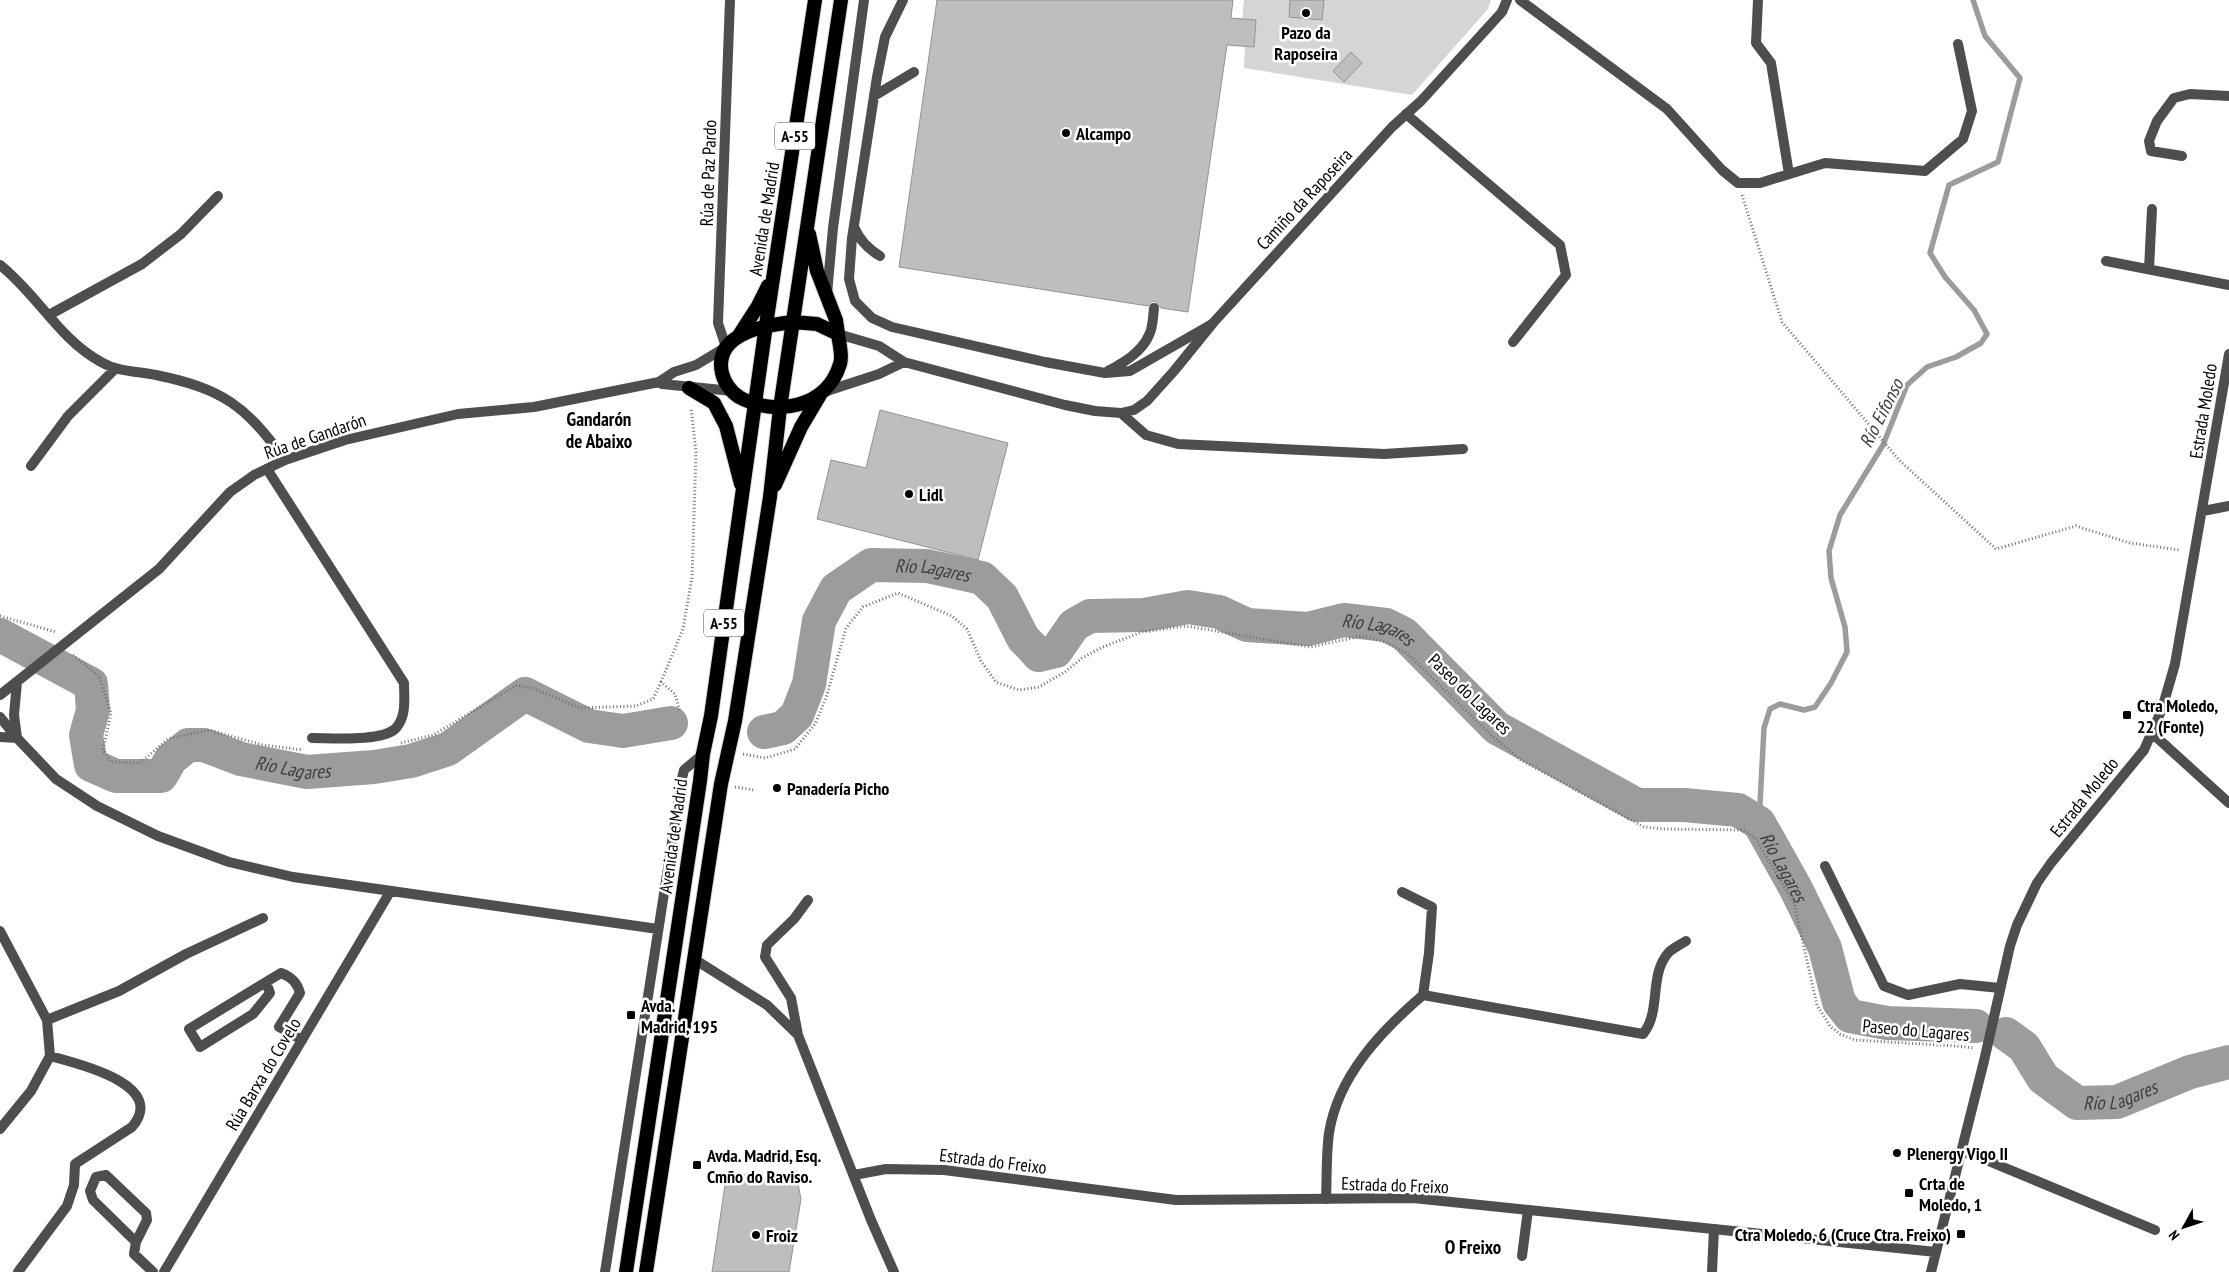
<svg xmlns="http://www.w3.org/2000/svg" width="2229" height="1272" font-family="'PT Sans Narrow',sans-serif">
	<rect width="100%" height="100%" fill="#fff"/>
	<path fill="#d5d5d5" d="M1244,0H1491L1488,9L1412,95L1244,68L1246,22L1242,21Z"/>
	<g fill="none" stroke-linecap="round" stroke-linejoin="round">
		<path stroke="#9c9c9c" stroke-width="5.5" d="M1759,823L1764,728L1770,709L1780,704L1804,710L1815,707L1831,683L1847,652L1845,627L1831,578L1829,551L1840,515L1883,445L1907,385L1927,367L1956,357L1981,343L1987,334L1974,310L1945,277L1930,253L1949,185L1998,162L2020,78L1985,36L1973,0"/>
		<g stroke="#9c9c9c" stroke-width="34">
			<path id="s1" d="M0,635L91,684L93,710L86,735L91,765L116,776H161L171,759L188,745H204L241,759L307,772L374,767L411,761L448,749L525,694L589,726L623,731L671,723"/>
			<path id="s2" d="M764,732L783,728L797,715L809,684L819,621L836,589L871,565L927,566L982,578L1002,597L1023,638L1039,655L1056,651L1074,625L1090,616L1144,615L1188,607L1219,612L1247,625L1308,629L1344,620L1386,625L1404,634L1497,728L1637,805H1684L1738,810L1759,823L1795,887L1825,948L1839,1002L1850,1016L1887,1023L1976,1026"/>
			<path id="s3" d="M2006,1034L2024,1047L2043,1078L2077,1103L2117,1102L2190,1072L2229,1062"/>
		</g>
	</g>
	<path fill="#bebebe" stroke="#929292" d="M937,0H1233L1231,18L1256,20L1254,47L1227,45L1188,312L1161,308L1155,301L1151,302L1148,306L899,267Z
		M1290,0H1324L1322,20L1289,17Z
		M1351,52L1362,63L1344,82L1333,71Z
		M880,410L1008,443L978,560L817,519L831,460L866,468Z
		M727,1172L798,1184L801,1199L789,1272H712Z"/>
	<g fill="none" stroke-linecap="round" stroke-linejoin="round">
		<g stroke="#dbdbdb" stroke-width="16">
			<path id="trunk" d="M809,234L817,271L836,320L838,334
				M793,322L817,324L838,334C839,343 843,356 840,364C827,408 775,417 739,397C731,392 724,382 722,373C713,333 766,325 793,322Z
				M738,337L758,306L768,286
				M689,388L714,403L726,426L741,484
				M775,485L801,427L820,395
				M626,1272L700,781L703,754L711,716L766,325L815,0
				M646,1272L721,784L735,721L770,497L780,408L841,0"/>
		</g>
		<path stroke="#707070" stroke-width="3" stroke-dasharray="1 2.5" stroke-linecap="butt" d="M1742,195L1782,322L1899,460L1996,549L2076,526L2130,543L2180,550
			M0,616L56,632
			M73,655L99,676L111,713L103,750L111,762L140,763L168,739L209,730L263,745L303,750
			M661,682L683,629L692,577L696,452L691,408
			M401,743L433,735L517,685L535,689L580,708L636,706L653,699L661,682L675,694L680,712
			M743,754L765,758L795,749L815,724L826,698L846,628L863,607L898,593L952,616L967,629L981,661L996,682L1019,690L1039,687L1065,672L1082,658L1103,647L1142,632L1186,626L1310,647L1362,636L1386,642L1408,654L1492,736L1521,760L1644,827L1663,829L1744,830L1756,839L1794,903L1817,1005L1830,1026L1840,1034L1855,1040L1956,1046L1973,1048
			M735,787L754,790"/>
		<path stroke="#4e4e4e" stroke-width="10" d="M903,0L885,37L877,77L852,238L849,279L855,301L872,318L892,327L1045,362L1105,373L1130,371L1212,324
			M1520,0L1667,109L1722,170L1738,183H1760L1825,163L1925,171L1963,139L1972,111L1958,44
			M1758,0L1756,43L1771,63L1789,174
			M874,96L914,72
			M1406,114L1560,245L1566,275L1513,342
			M2182,156L2151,151L2149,141L2157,121L2174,98L2190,94L2229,96
			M854,227C860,241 868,249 880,256
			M827,294L833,228L864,0
			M1108,371C1123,363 1142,352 1149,335C1153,328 1153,316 1154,308
			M267,469L404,683C404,697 407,716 396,728C383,742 332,738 312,738
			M1825,866L1884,986L1908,995L1960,984L2000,988
			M266,982L270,993L253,1014L200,1047L189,1029L281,973C291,977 297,982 300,993L279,1027L302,1040
			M1423,995L1643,1034C1662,1011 1648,975 1669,952C1673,948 1681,944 1686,941
			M1961,1152L1974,1155L2155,1230
			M1326,1199C1327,1178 1326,1155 1329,1133C1338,1076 1381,1031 1423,995L1429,953L1432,907L1402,892
			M136,1242L93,1200L90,1191L96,1177L106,1175L146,1213L147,1220L136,1242L134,1254L153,1272
			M1522,1256L1528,1210
			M1712,1272L1714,1229"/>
		<path stroke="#4e4e4e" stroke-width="10" d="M2106,261L2229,285
			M0,265C37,294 59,339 101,362C118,372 137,371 156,375C223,389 245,405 285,460
			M2149,269L2152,209
			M49,315L142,264L181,234L218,196
			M838,334L879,346L904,362L1065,405L1095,411L1121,413L1134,410L1147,401L1174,371L1213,323L1392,127L1421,101L1502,12L1507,0
			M659,382L662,384L732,391
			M824,392L879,374L904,362
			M1121,413L1146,435L1178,444L1384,454L1463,449
			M31,466L68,416L115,369
			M2203,511L2229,506
			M0,695L159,569L230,492L254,475L285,460L345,440L458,414L534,407L659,382L674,372L696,365L726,347L718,323L730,0
			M0,717L17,738L56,779L97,806L158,836L229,862L293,877L658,929
			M2153,734L2229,803
			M0,737L17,738L14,715L17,682
			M0,931L47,1020L50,1056L31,1091L0,1129
			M694,959L767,1005L798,1035L871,1220L894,1272
			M47,1020L119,991L186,954L263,918
			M798,1035L791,998L765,957L767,945L794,919L808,900
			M854,1175L886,1169L944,1170L1176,1200L1413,1198L1936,1252
			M18,1272L67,1206L74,1185L75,1164L132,1127C169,1084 75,1063 50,1056
			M164,1272L390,892
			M605,1272L682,778L684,770L703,754
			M1931,1272L1984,1061L2010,946L2017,925L2037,883L2051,863L2144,750L2162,709L2175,664L2229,354"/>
		<use href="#trunk" stroke="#000" stroke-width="14"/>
	</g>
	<g fill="#000" stroke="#fff" stroke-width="2">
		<circle cx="1306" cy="13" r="5"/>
		<circle cx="1066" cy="133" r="5"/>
		<circle cx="909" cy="494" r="5"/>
		<rect x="2122" y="710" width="10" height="10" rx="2.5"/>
		<circle cx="777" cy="788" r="5"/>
		<rect x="626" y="1010" width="10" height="10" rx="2.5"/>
		<circle cx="1897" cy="1153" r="5"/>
		<rect x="692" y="1160" width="10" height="10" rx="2.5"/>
		<rect x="1904" y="1188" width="10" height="10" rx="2.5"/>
		<rect x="1956" y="1229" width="10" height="10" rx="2.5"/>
		<circle cx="756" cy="1235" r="5"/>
	</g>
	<g text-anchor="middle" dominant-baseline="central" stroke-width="5" stroke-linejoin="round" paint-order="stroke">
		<g fill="#fff" stroke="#4c4c4c" stroke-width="1">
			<rect x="775" y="122.5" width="40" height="27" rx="4"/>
			<rect x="704" y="609.5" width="40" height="27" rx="4"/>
		</g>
		<g font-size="16" font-weight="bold" fill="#000">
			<text x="795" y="136">A-55</text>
			<text x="724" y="623">A-55</text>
		</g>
		<g font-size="18" font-weight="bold" fill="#000" stroke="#fff" text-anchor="start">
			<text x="1306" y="32" text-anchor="middle">Pazo da<tspan x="1306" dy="21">Raposeira</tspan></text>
			<text x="1076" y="133">Alcampo</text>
			<text x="919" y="494">Lidl</text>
			<text x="2137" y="705">Ctra Moledo,<tspan x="2137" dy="21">22 (Fonte)</tspan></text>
			<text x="787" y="788">Panadería Picho</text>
			<text x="641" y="1005">Avda.<tspan x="641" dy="21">Madrid, 195</tspan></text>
			<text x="1907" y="1153">Plenergy Vigo II</text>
			<text x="707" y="1155">Avda. Madrid, Esq.<tspan x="707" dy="21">Cmño do Raviso.</tspan></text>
			<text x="1919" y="1183">Crta de<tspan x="1919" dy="21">Moledo, 1</tspan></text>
			<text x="1951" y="1234" text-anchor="end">Ctra Moledo, 6 (Cruce Ctra. Freixo)</text>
			<text x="766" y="1235">Froiz</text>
		</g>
		<g font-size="18" fill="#000" stroke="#fff">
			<text transform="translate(708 173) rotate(-88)">Rúa de Paz Pardo</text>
			<text transform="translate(1304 199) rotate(-47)">Camiño da Raposeira</text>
			<text transform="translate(764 219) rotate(-81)">Avenida de Madrid</text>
			<text transform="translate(2203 411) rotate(-81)">Estrada Moledo</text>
			<text transform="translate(315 436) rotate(-19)">Rúa de Gandarón</text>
			<text transform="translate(1470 694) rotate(44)">Paseo do Lagares</text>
			<text transform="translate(2084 797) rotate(-51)">Estrada Moledo</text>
			<text transform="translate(673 836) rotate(-82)">Avenida de Madrid</text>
			<text transform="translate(1916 1030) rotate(5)">Paseo do Lagares</text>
			<text transform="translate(263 1074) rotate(-59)">Rúa Barxa do Covelo</text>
			<text transform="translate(993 1161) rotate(7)">Estrada do Freixo</text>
			<text transform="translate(1395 1185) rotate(2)">Estrada do Freixo</text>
		</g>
		<g font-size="19" font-style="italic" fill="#3d3d3d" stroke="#fff">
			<text transform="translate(1881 413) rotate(-63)">Río Eifonso</text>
			<text stroke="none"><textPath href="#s2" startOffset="276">Río Lagares</textPath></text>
			<text stroke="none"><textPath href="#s2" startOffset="786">Río Lagares</textPath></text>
			<text stroke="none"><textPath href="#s1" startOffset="408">Río Lagares</textPath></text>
			<text stroke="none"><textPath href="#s2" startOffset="1281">Río Lagares</textPath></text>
			<text stroke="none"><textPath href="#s3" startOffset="145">Río Lagares</textPath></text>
		</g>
		<g font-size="19" font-weight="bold" fill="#000" stroke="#fff">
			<text x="599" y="419">Gandarón<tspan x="599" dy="22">de Abaixo</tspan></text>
			<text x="1473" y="1247">O Freixo</text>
		</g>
	</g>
	<g transform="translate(2184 1227) rotate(230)" stroke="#ffffff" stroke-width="4" paint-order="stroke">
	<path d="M0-4L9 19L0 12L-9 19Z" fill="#000000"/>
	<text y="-8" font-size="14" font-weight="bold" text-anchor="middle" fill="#000000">N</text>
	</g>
</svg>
